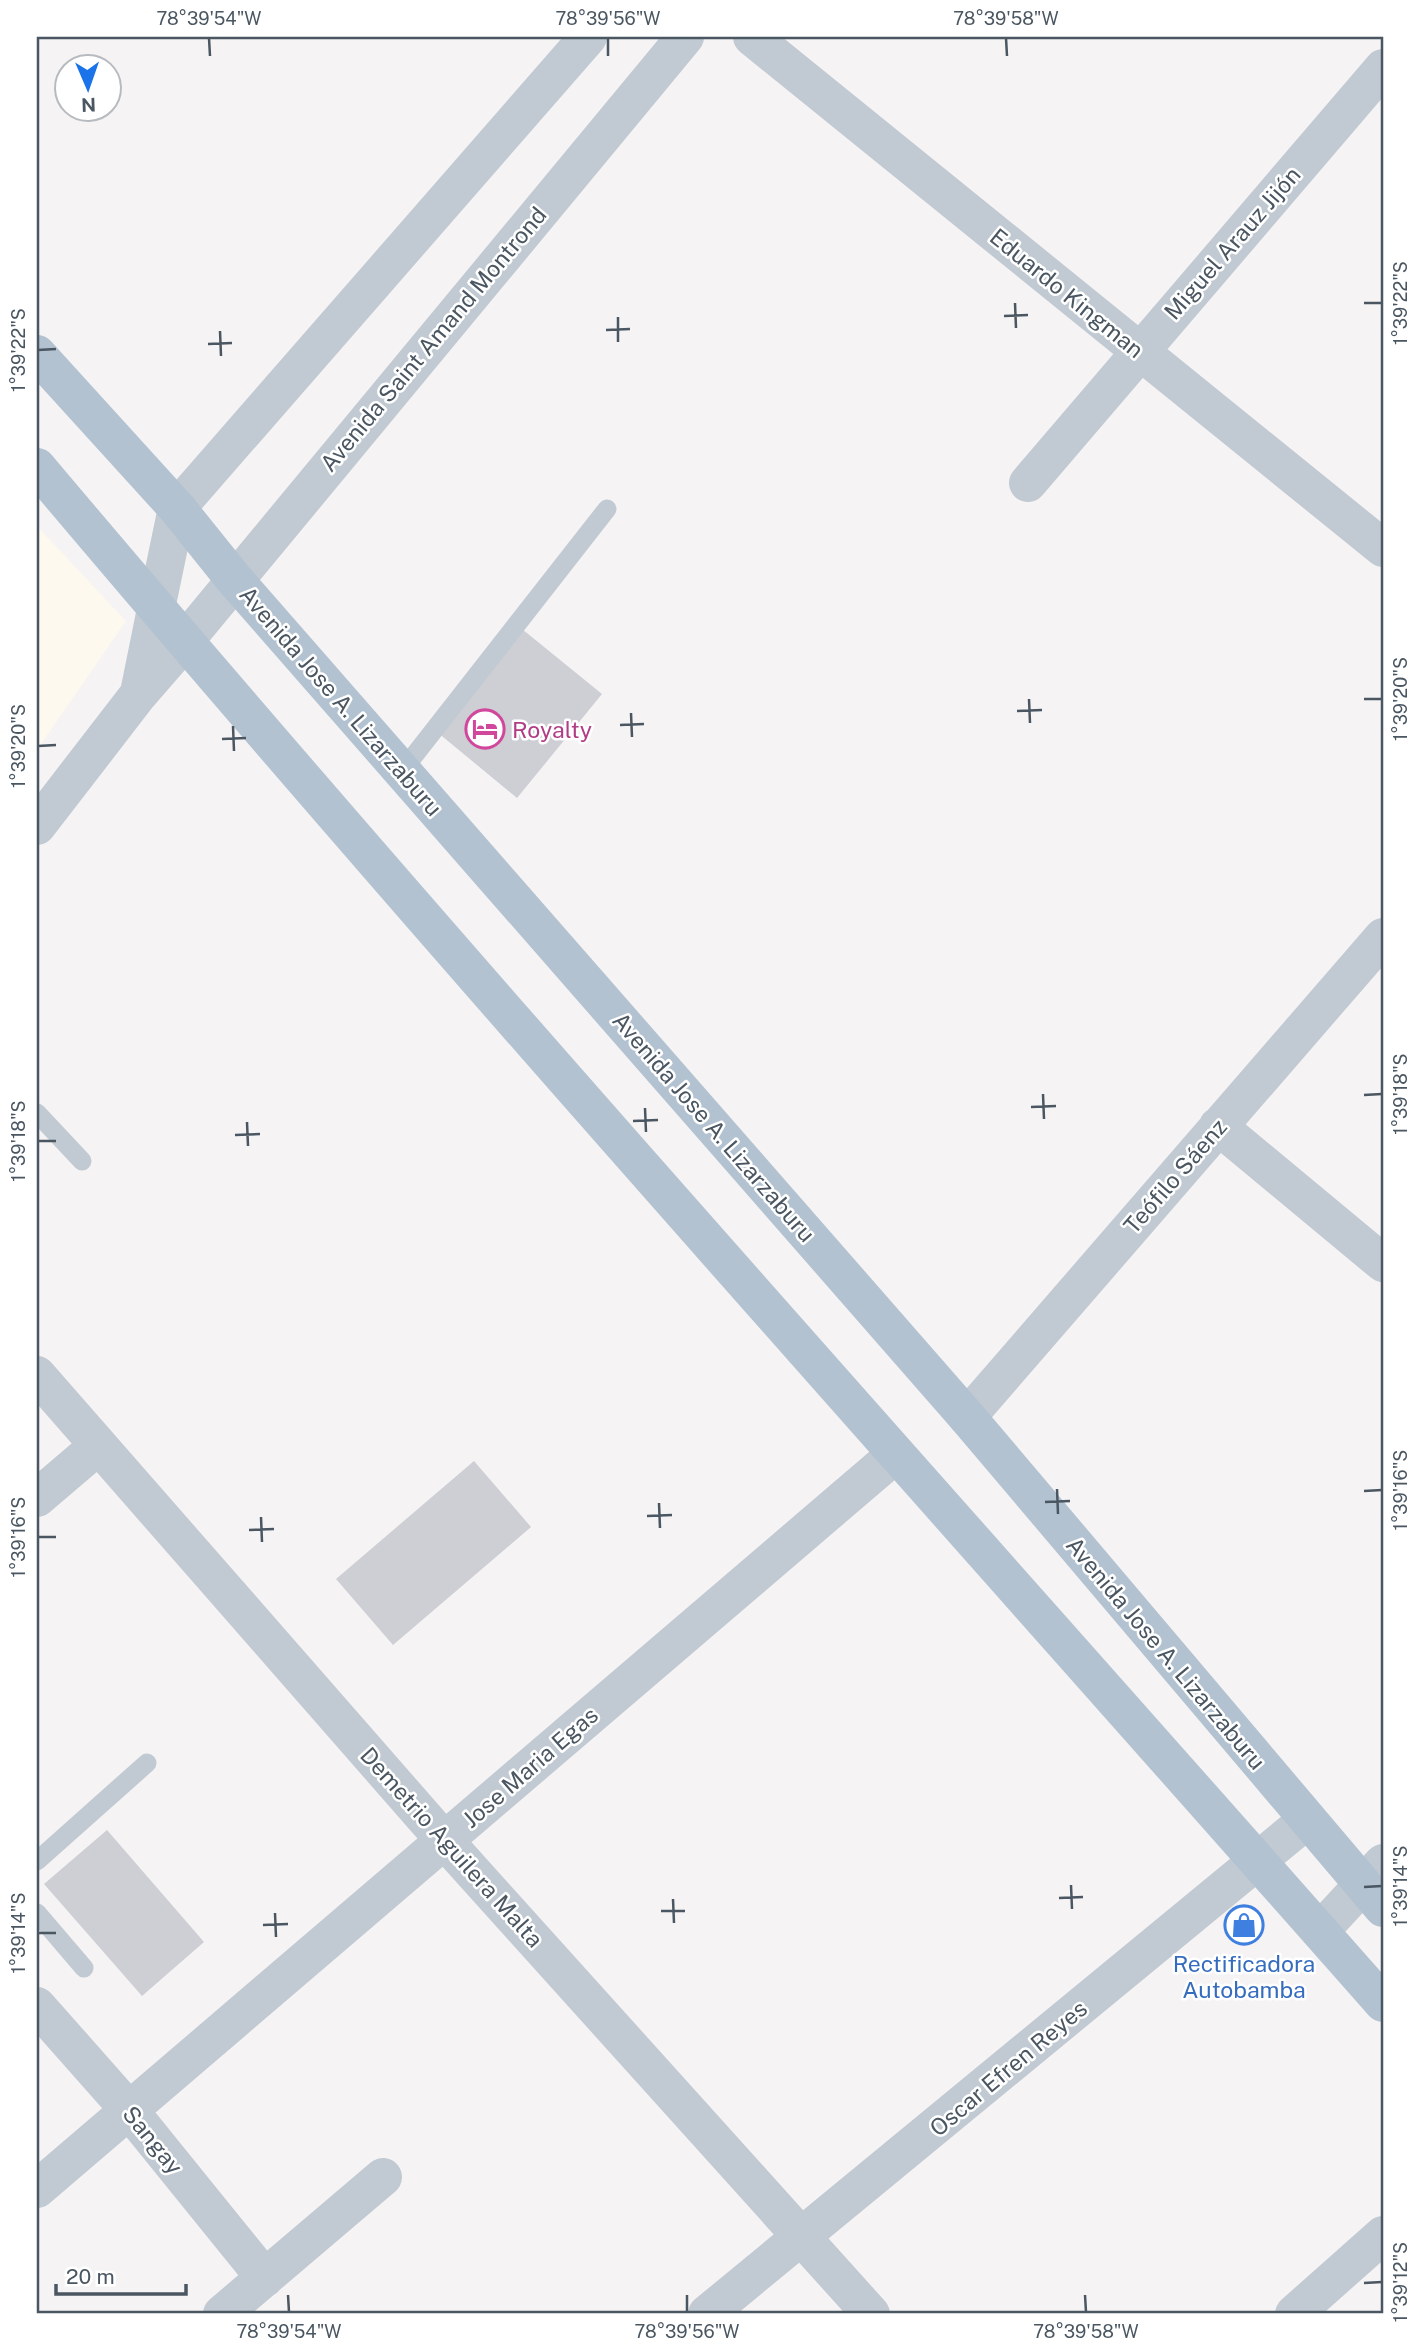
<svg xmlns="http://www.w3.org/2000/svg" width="1420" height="2351" font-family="'Public Sans',sans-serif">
	<rect width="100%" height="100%" fill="#f5f3f3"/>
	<path fill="#fdf9ef" d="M37,526L126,621L37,750Z"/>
	<path fill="#cdcfd5" d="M522,629L602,694L517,798L437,732Z
		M474,1461L531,1527L393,1645L336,1579Z
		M107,1830L204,1942L142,1996L44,1884Z"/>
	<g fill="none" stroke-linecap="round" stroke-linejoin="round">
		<path stroke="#c1cad2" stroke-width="19" d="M402,771L607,509
			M37,1113L82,1161
			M37,1861L147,1763
			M37,1913L84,1968"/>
		<path stroke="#c1cad2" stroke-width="38" d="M752,37L1383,548
			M1028,483L1383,68
			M139,693L156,609
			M37,826L138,695L184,642
			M1218,1126L1383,1263
			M37,1375L444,1840L871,2314
			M967,1417L1383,937
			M37,1498L98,1446
			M1320,1931L1383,1863
			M37,2006L129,2110L265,2278
			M37,2189L896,1454
			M222,2314L383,2177
			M707,2314L1307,1820
			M1294,2314L1383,2235"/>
		<path stroke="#c1cad2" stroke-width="38" d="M156,609L177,508L588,37
			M184,642L685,37"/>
		<path stroke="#b3c2d1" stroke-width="38" d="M37,354L177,508L234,579L967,1417L1383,1908
			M37,467C476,987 933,1493 1383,2003"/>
	</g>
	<path fill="none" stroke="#4a5661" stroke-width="2.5" d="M209,38L210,56M608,38V56M1006,38L1007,56M1015,303L1016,328M1364,303H1382M1004,316L1028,315M618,317V342M606,330L630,329M220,331L221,356M208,344L232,343M38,350L56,349M1029,699L1030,723M1364,699H1382M1017,711L1042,710M631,713L632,737M620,725L644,724M233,726L234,751M222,739L246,738M38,746L56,745M1043,1094L1044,1119M1364,1095L1382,1094M1031,1107L1056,1106M645,1108L646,1132M633,1121L658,1120M247,1122L248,1146M235,1135L260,1134M38,1141H56M1057,1489L1058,1514M1364,1491L1382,1490M1045,1502L1070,1501M659,1503L660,1528M647,1516L672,1515M261,1517L262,1542M249,1530L274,1529M38,1537H56M1071,1885L1072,1909M1364,1887L1382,1886M1059,1898L1083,1897M673,1899L674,1923M661,1911H685M275,1913L276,1937M263,1925L288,1924M38,1933H56M1364,2283L1382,2282M288,2295L289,2312M687,2295V2312M1085,2295L1086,2312"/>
	<defs>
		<g id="hotel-ring" transform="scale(2.0125)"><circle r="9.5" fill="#fff" stroke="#d1479c" stroke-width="1.5"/><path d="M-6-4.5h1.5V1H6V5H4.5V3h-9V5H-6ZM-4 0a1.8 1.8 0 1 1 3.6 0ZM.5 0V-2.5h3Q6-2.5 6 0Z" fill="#d1479c"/></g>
		<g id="shop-ring" transform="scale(2.0125)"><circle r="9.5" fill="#fff" stroke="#3f7fe0" stroke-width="1.5"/><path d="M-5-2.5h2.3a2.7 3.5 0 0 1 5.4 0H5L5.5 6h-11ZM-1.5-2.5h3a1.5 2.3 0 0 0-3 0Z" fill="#3f7fe0"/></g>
	</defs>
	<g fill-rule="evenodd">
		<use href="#hotel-ring" x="485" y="729"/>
		<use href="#shop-ring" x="1244" y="1925"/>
	</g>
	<g text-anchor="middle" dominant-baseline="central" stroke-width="5" stroke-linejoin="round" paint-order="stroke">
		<g font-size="23" fill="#4a5661" stroke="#fff">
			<text transform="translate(1232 243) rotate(-49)">Miguel Arauz Jijón</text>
			<text transform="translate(1067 293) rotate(39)">Eduardo Kingman</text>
			<text transform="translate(433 339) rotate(-50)">Avenida Saint Amand Montrond</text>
			<text transform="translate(341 701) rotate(49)">Avenida Jose A. Lizarzaburu</text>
			<text transform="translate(714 1127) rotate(49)">Avenida Jose A. Lizarzaburu</text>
			<text transform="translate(1175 1176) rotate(-49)">Teófilo Sáenz</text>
			<text transform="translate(1166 1653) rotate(50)">Avenida Jose A. Lizarzaburu</text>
			<text transform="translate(530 1767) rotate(-41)">Jose Maria Egas</text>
			<text transform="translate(452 1847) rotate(48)">Demetrio Aguilera Malta</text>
			<text transform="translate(1008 2068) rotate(-40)">Oscar Efren Reyes</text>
			<text transform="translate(153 2140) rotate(51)">Sangay</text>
		</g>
		<g font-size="23" fill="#b23c85" stroke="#fff" text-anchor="start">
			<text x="512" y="729">Royalty</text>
		</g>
		<g font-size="23" fill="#366cbe" stroke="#fff">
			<text x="1244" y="1963">Rectificadora<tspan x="1244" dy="26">Autobamba</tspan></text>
		</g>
	</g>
	<rect width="1420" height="2351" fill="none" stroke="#ffffff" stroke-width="77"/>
	<g transform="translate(88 88) rotate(178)"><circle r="33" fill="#ffffff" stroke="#b7bbc0" stroke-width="2"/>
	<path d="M0-5L12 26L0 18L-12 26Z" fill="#1a73e8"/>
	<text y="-10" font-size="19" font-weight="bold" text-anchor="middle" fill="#4a5661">N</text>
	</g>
	<path d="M56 2284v10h130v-10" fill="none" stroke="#4a5661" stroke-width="3.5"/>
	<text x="66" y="2284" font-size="21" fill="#4a5661" stroke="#ffffff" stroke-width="5" paint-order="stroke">20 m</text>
	<rect x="38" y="38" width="1344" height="2274" fill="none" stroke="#4a5661" stroke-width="2.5"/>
	<g font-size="18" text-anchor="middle" fill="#4a5661">
		<text x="209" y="25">78°39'54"W</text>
		<text x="608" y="25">78°39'56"W</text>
		<text x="1006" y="25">78°39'58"W</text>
		<text transform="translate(1401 303) rotate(-90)" y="6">1°39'22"S</text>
		<text transform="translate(19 350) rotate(-90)" y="6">1°39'22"S</text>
		<text transform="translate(1401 699) rotate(-90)" y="6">1°39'20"S</text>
		<text transform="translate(19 746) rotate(-90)" y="6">1°39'20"S</text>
		<text transform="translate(1401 1094) rotate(-90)" y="6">1°39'18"S</text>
		<text transform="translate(19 1141) rotate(-90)" y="6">1°39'18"S</text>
		<text transform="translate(1401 1490) rotate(-90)" y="6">1°39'16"S</text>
		<text transform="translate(19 1537) rotate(-90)" y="6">1°39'16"S</text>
		<text transform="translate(1401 1886) rotate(-90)" y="6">1°39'14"S</text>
		<text transform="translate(19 1933) rotate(-90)" y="6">1°39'14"S</text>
		<text transform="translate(1401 2282) rotate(-90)" y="6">1°39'12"S</text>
		<text x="289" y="2338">78°39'54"W</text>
		<text x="687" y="2338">78°39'56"W</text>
		<text x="1086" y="2338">78°39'58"W</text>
	</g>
</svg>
